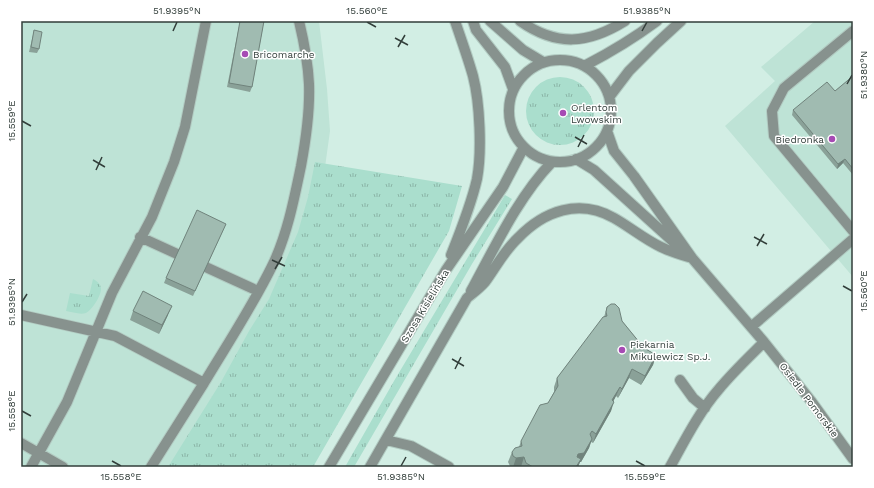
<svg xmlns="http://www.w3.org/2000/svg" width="874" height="488" font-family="'Work Sans',sans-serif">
	<defs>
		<pattern id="grass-tufts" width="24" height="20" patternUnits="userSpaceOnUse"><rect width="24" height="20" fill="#aadecd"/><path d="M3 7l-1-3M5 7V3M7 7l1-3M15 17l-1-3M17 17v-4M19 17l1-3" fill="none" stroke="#8bb5a7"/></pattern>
	</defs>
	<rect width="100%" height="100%" fill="#d2eee4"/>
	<path fill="#bee3d6" d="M21,21H319L327,89L330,131L321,196L185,467H21Z
		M815,21H853V277L725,126L775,81L761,67Z"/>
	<path fill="url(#grass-tufts)" d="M526 111a34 34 0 1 1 68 0a34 34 0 1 1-68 0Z
		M315,162L462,186L449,231L313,467H168L221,382L249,331L269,299L298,232L308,197Z
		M505,195L512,199L472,264L354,467H345L394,381Z
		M93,279C97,281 101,284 101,289C101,296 92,310 86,313C80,315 72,312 66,311L70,293L89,296Z"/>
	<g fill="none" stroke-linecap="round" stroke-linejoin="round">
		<g stroke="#b2cbc2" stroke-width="12">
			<path id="minor" d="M473,21L476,30L505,67L513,89
				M490,21L523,50L543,62
				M520,21C557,47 588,44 625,21
				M853,31L784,88L772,111L774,136L853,231
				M509 111a51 51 0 1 1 102 0a51 51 0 1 1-102 0Z
				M586,65C611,52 634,38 657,21
				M610,96L629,71L657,43L681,21
				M607,131L614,151L634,176L692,258L764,342L811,401L853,459
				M576,159L594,170L678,246
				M140,237L258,291
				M451,255C461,230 471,205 477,179C482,152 480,103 473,76C468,58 461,39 455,21
				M471,291C494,249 518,197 552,162
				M21,315L115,336L204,383L151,467
				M751,327L853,239
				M680,380L693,398L705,408
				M204,383C228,343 254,304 274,262C288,231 294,199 301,166C306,139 310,111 309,84C308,63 304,42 299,21
				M386,440L411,446L449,467
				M21,443L63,467
				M31,467L67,402L112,293L152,217L174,162L185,127L206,21
				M329,467L446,270L503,187L524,147
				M370,467L467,298C473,293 480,288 485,282C496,267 504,251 518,238C544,211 579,198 614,218C630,227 644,239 661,247C671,252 682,255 692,258
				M670,467C685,440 699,412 719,389C733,372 749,357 764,342"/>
		</g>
		<use href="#minor" stroke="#87928e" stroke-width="10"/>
	</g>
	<path fill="#8aa198" d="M240,21H264L252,87L250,92L227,87Z
		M34,30L39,49L37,53L29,52L33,35Z
		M853,76V175L843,163L837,169L792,115L793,110L835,91Z
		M226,224L193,296L164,283L166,278Z
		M607,307L622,321L644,348L656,355L653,365L641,385L629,378L618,398L616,396L613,401L611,411L593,443L591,442L589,448L581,462H580L578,467H512L510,466L508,462L512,452L519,447L521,441L548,403L554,392V387L557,378L604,317Z
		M133,311L168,315L159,334L130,320Z"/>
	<path fill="#70837c" d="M845,159L843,163L837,169L838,164Z
		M172,306L168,315L159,334L162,325Z
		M656,355L653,365L641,385L645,376Z
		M632,369L629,378L618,398L622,389Z
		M620,387L616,396L609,410L612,400Z
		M614,402L611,411L593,443L596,434Z
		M592,439L589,448L581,462H580L578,467H576L577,457L578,454Z
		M524,457L521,467H513L516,458Z"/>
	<path fill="#a0bbb1" stroke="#70837c" d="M240,21H264L252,87L229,83Z
		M34,30L42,32L39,49L31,47Z
		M853,76V169L845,159L838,164L793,110L827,82L835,91Z
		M197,210L226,224L195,291L166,278Z
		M143,291L172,306L162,325L133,311Z
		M611,304H615L619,308L622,321L644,348L656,355L645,376L632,369L622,389L620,387L612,400L614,402L596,434L592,431L590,434L592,439L584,453L578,454L577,457L581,459L576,467H533L526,463L524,457L516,458L513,456L512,452L515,448L522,446L521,441L540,405L548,403L558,386L557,378L603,317L607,316L606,312L607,307Z"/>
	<path fill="none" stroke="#323e3a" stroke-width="1.5" d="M367,22L376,27M173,31L177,22M642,31L647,22M395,38L408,45M398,47L405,35M847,84L852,75M22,121L31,126M575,137L587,144M578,147L584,135M93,160L105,167M96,170L102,157M754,237L767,244M757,246L764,234M272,260L285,266M275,269L282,257M843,286L852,291M22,302L27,294M452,359L464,366M455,369L461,357M22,411L31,416M112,461L121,466M636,461L645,466M401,466L406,457"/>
	<g fill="#a64ab4" stroke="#fff" stroke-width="1.5">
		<circle cx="245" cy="54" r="4"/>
		<circle cx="563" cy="113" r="4"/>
		<circle cx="832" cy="139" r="4"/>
		<circle cx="622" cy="350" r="4"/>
	</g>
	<g text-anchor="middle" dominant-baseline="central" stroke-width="3" stroke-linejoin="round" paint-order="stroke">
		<g font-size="10" fill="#323e3a" stroke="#fff" text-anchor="start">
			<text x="253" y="54">Bricomarche</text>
			<text x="571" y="107">Orlentom<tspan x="571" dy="12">Lwowskim</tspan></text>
			<text x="824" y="139" text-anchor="end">Biedronka</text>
			<text x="630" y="344">Piekarnia<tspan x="630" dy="12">Mikulewicz Sp.J.</tspan></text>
		</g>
		<g font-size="10" fill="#323e3a" stroke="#fff">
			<text transform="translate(425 306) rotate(-59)">Szosa Kisielińska</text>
			<text transform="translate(809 400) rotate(53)">Osiedle Pomorskie</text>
		</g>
	</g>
	<rect width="874" height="488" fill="none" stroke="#ffffff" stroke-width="44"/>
	<rect x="22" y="22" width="830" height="444" fill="none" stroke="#323e3a" stroke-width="1.5"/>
	<g font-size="10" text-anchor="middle" fill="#323e3a">
		<text x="177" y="14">51.9395°N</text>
		<text x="367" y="14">15.560°E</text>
		<text x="647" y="14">51.9385°N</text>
		<text transform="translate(863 75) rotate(-90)" y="4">51.9380°N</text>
		<text transform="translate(11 121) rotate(-90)" y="4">15.559°E</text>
		<text transform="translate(863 291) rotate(-90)" y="4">15.560°E</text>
		<text transform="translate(11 302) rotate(-90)" y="4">51.9395°N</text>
		<text transform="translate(11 411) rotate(-90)" y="4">15.558°E</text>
		<text x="121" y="480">15.558°E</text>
		<text x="401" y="480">51.9385°N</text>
		<text x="645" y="480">15.559°E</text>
	</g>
</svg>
